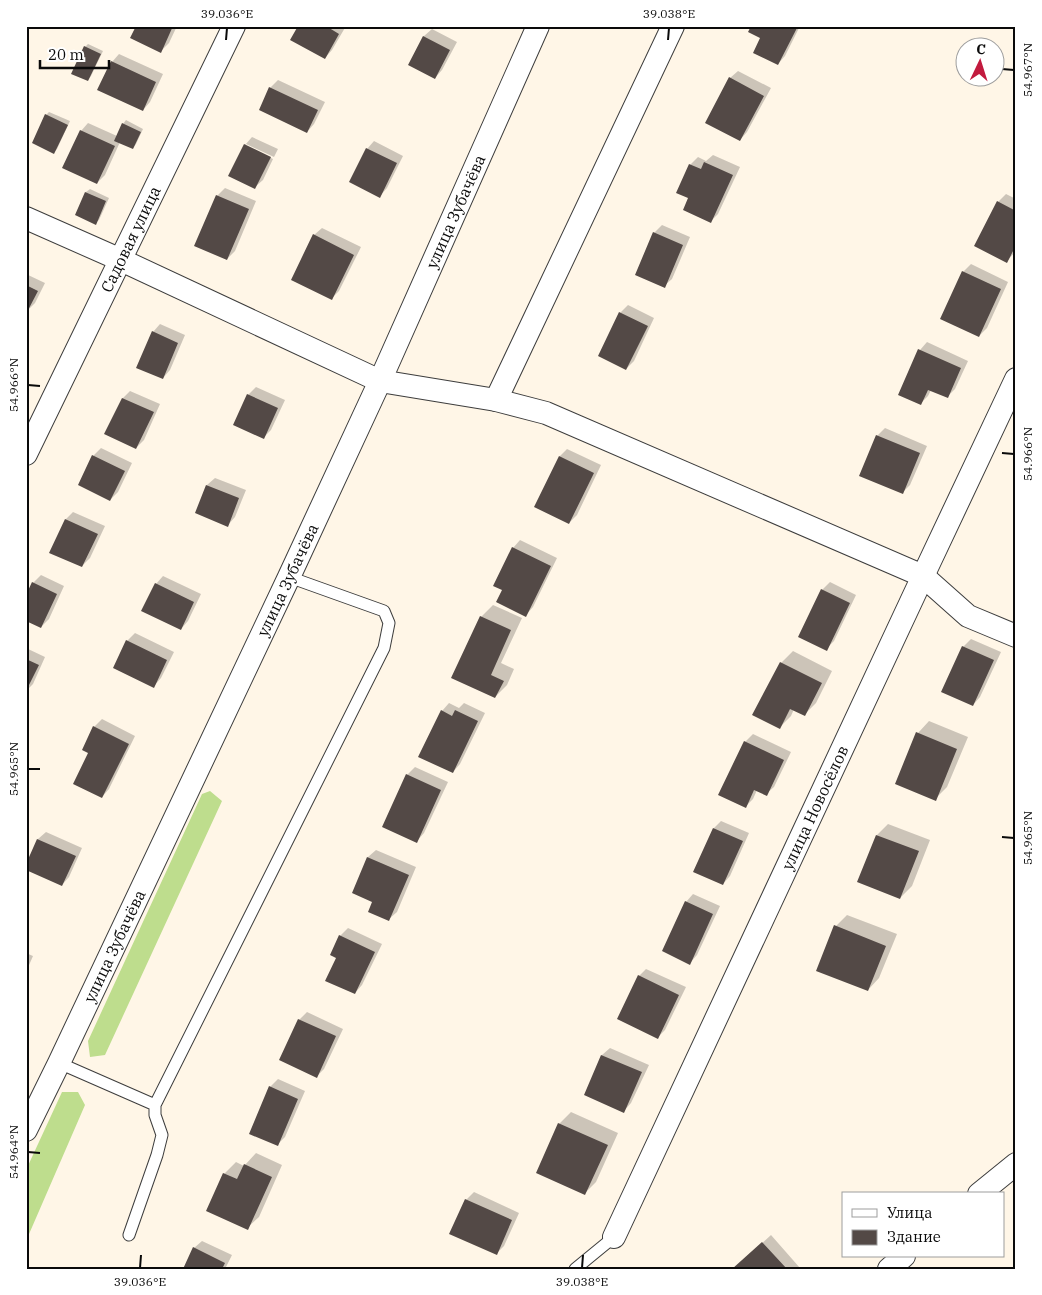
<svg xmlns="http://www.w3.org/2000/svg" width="1042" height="1295" font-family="'IBM Plex Serif',serif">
	<rect width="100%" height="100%" fill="#fff6e7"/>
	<path fill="#bedd8d" d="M210,791L222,801L105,1055L90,1057L88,1041L202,794Z
		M62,1092H78L85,1105L26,1241V1170Z"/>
	<path fill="#0003" d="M137,26H177L169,43L161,51Z
		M299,26H346L332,50L325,58Z
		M752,26H800L785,56L778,64Z
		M432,29L457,42L442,70L435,78L409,64L424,36Z
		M88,44L103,51L91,76L88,80L85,47Z
		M119,54L163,74L150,102L143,110L112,62Z
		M738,71L771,88L747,132L740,140L730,78Z
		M278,80L325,102L314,124L307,132L270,88Z
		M49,112L70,121L57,149L54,152L46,115Z
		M126,120L143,129L136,144L133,148L120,142L105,175L97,183L81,131L88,123L117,136L123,124Z
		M252,137L278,149L274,157L246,144V146L273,159L263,180L255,187L245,145Z
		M374,141L403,156L387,188L380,196L367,149Z
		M713,155L740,167L718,214L710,222L690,197V165L698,157L706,161Z
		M225,188L256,201L235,251L227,259L217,196Z
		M90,189L109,198L99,220L95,223L76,214L86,192Z
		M1006,194L1016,199V251L1007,261L998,202Z
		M662,225L690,237L672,279L664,286L654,233Z
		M322,228L361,247L339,291L331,299L314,235Z
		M971,264L1008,282L987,328L979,336L963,272Z
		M26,274L45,283L35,303L27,311Z
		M628,305L654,318L634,361L626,369L620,313Z
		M160,324L185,335L170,370L163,378L153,332Z
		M927,342L968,361L955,389L947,397L931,390L928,396L921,403L920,350Z
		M256,387L285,400L271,430L264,437L248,395Z
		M130,391L160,404L144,440L136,448L106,434L123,398Z
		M885,428L927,446L910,485L902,493L877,436Z
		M101,448L132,463L118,492L110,500L79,484L94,455Z
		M567,449L601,465L577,515L569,523L560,456Z
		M215,478L246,490L235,517L228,525L207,485Z
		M73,512L105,526L90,558L82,566L66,519Z
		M520,540L557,558L533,607L526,615L503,590L513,548Z
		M41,575L64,586L49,619L41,627L33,583Z
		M163,576L201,594L188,621L181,629L156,584Z
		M830,582L856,595L834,641L826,649L822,590Z
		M493,605L522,618L501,663L514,669L507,685L495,697L453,677L481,617Z
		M135,633L174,652L161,678L154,686L127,641Z
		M971,639L1001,652L980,697L973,705L963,647Z
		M26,648L45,657L33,684L26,691Z
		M793,651L832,671L816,703L804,715L794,709L791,716L779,728L781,663Z
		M449,703L459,708L464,703L485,713L460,764L453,772L442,711Z
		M102,719L135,736L109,789L102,797L90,753L94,727Z
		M929,721L968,737L947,787L935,799L918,733Z
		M753,734L791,752L774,787L766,794L757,790L753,799L746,806L745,742Z
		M415,767L448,782L424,833L417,841L407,775Z
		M721,821L749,833L730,876L723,884L714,828Z
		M888,824L930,840L912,886L900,898L877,835Z
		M46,832L82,848L69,877L62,885L26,867L38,839Z
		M376,850L416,867L397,912L389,919L374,901L353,893L368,857Z
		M693,894L720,906L697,955L690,963L686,902Z
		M847,915L897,934L879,978L868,990L836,926Z
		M348,928L382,944L362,985L355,993L338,958L340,936Z
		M26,953L33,956L26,972Z
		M646,969L686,987L665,1030L658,1037L639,976Z
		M307,1012L343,1029L324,1069L317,1076L299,1020Z
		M610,1048L649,1065L631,1103L624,1111L585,1094L602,1055Z
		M278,1079L305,1091L285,1137L277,1145L270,1087Z
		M571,1112L618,1133L596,1182L584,1194L559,1124Z
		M256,1153L282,1165L259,1217L247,1228L224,1174L236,1162L244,1166Z
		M474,1192L519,1213L504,1246L496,1254L466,1200Z
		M771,1235L800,1268L799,1269H734Z
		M202,1241L232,1255L225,1269H184L194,1248Z"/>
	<path fill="#534946" d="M136,26H173L161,53L130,38Z
		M298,26H326L339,34L325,59L290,40Z
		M751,26H798L778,65L753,53L760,38L748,32Z
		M423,36L450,50L435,79L408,65Z
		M84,46L101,54L88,81L71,74Z
		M111,61L156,82L143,111L97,90Z
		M729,77L764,96L740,141L705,123Z
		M269,87L318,110L307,133L259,110Z
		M45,114L68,125L54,154L32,143Z
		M122,123L141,132L133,149L114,141Z
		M80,130L115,146L97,184L62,168Z
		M244,144L271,157L255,189L228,176Z
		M366,148L397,163L380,198L349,182Z
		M704,162L733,175L711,223L683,210L688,198L676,193L689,164L701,169Z
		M85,192L106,201L96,225L75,215Z
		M216,195L249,209L227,260L194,246Z
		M997,201L1016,211V245L1007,263L974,246Z
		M653,232L683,245L665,288L635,275Z
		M313,234L354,255L332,300L291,280Z
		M962,271L1001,289L979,337L940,319Z
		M26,285L38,291L26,314Z
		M619,312L648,326L626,370L598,356Z
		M152,331L178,343L163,379L136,368Z
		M918,349L961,368L948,398L928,390L921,405L898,395Z
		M247,394L278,408L264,439L233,425Z
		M122,398L154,412L136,449L104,434Z
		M876,435L920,453L903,494L859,476Z
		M92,455L125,471L110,501L78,485Z
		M559,456L594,473L569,524L534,507Z
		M206,485L239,498L228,527L195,513Z
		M65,519L98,534L82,567L49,553Z
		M512,547L551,566L526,617L496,602L502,590L493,586Z
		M32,582L57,594L41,628L26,621V595Z
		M155,583L194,602L181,630L141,611Z
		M821,589L850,603L827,651L798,637Z
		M480,616L511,630L491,675L504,681L495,698L451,678Z
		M126,640L167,660L154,688L113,668Z
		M962,646L994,660L973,706L941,692Z
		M26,659L39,665L26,691Z
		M780,662L822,683L805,716L790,709L780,729L752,715Z
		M441,710L452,716L455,710L478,721L453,773L418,757Z
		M93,726L129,744L102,798L73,784L88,753L82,750Z
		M916,732L957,749L936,801L895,784Z
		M744,741L784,760L767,796L754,790L746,808L718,795Z
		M406,774L441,790L417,843L382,827Z
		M713,828L743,841L723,885L693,872Z
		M876,835L919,851L900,899L857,882Z
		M37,839L76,856L62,886L26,870V864Z
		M367,857L409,875L389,921L368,912L372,902L352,893Z
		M685,901L713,914L690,965L662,951Z
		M834,925L886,946L868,991L816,971Z
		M339,935L375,952L355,994L325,981L336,958L330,955Z
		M638,975L679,995L658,1039L617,1019Z
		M298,1019L336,1036L317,1078L279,1060Z
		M601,1055L642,1072L624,1113L584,1095Z
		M269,1086L298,1099L278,1146L249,1134Z
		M558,1123L608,1145L585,1195L536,1173Z
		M244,1164L272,1177L248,1230L206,1211L223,1173L237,1179Z
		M465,1199L512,1220L497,1255L449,1234Z
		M762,1242L787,1269H732Z
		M193,1247L225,1263L222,1269H183Z"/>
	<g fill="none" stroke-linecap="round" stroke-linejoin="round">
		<g stroke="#3d3d3d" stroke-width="13">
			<path id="lane" d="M59,1063L155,1105
				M129,1235L157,1155L162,1135L155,1115V1105L384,648L389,623L384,611L289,577
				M575,1269L614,1237"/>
		</g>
		<g stroke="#3d3d3d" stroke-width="24">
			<g id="street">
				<path d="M26,218L121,260L380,381L496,400L546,413L923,576L968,616L1016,636"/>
				<path d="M496,400L673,26"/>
				<path id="s1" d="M26,454L234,26"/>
				<path id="s2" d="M26,1130L59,1063L289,577L380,381L538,26"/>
				<path d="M979,1194L1016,1164"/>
				<path id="s3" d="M614,1237L923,576L1016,379"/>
				<path d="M889,1269L904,1256"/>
			</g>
		</g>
		<use href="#lane" stroke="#fff" stroke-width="11"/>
		<use href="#street" stroke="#fff" stroke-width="22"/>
	</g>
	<path fill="none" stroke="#0a0a0a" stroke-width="2" d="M226,40L227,28M668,40L669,28M1002,69L1014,70M28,385L40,386M1002,453L1014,454M28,769H40M1002,837L1014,838M28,1152L40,1153M140,1268L141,1255M582,1268L583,1255"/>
	<g text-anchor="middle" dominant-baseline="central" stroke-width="5" stroke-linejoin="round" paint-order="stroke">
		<g font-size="16" fill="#0a0a0a" stroke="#fff">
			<text stroke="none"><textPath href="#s2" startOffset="1014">улица Зубачёва</textPath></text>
			<text stroke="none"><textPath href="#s1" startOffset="239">Садовая улица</textPath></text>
			<text stroke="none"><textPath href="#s2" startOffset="609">улица Зубачёва</textPath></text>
			<text stroke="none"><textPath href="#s3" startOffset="474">улица Новосёлов</textPath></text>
			<text stroke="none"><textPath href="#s2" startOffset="204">улица Зубачёва</textPath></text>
		</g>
	</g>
	<rect width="1042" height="1295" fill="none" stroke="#ffffff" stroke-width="55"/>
	<rect x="842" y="1192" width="162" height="65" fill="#ffffff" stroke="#9d9d9d"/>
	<rect x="852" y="1209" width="25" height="8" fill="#ffffff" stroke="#9d9d9d"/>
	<text x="887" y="1218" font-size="15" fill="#0a0a0a">Улица</text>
	<rect x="852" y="1230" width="25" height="15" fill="#534946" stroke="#9d9d9d"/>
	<text x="887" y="1242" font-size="15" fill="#0a0a0a">Здание</text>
	<g transform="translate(980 62) rotate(4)"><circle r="24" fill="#ffffff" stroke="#9d9d9d"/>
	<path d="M0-4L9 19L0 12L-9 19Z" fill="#c21a3e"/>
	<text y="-8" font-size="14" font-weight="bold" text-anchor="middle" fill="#0a0a0a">С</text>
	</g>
	<path d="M40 60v8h69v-8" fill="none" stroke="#0a0a0a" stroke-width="2.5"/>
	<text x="48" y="60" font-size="15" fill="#0a0a0a" stroke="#ffffff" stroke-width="4" paint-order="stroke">20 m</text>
	<rect x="28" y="28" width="986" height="1240" fill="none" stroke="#0a0a0a" stroke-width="2"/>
	<g font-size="12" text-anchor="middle" fill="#0a0a0a">
		<text x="227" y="18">39.036°E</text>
		<text x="669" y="18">39.038°E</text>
		<text transform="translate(1028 70) rotate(-90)" y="4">54.967°N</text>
		<text transform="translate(14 385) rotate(-90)" y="4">54.966°N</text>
		<text transform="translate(1028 454) rotate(-90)" y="4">54.966°N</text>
		<text transform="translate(14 769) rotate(-90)" y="4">54.965°N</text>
		<text transform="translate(1028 838) rotate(-90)" y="4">54.965°N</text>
		<text transform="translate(14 1152) rotate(-90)" y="4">54.964°N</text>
		<text x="140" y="1286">39.036°E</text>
		<text x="582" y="1286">39.038°E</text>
	</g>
</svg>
